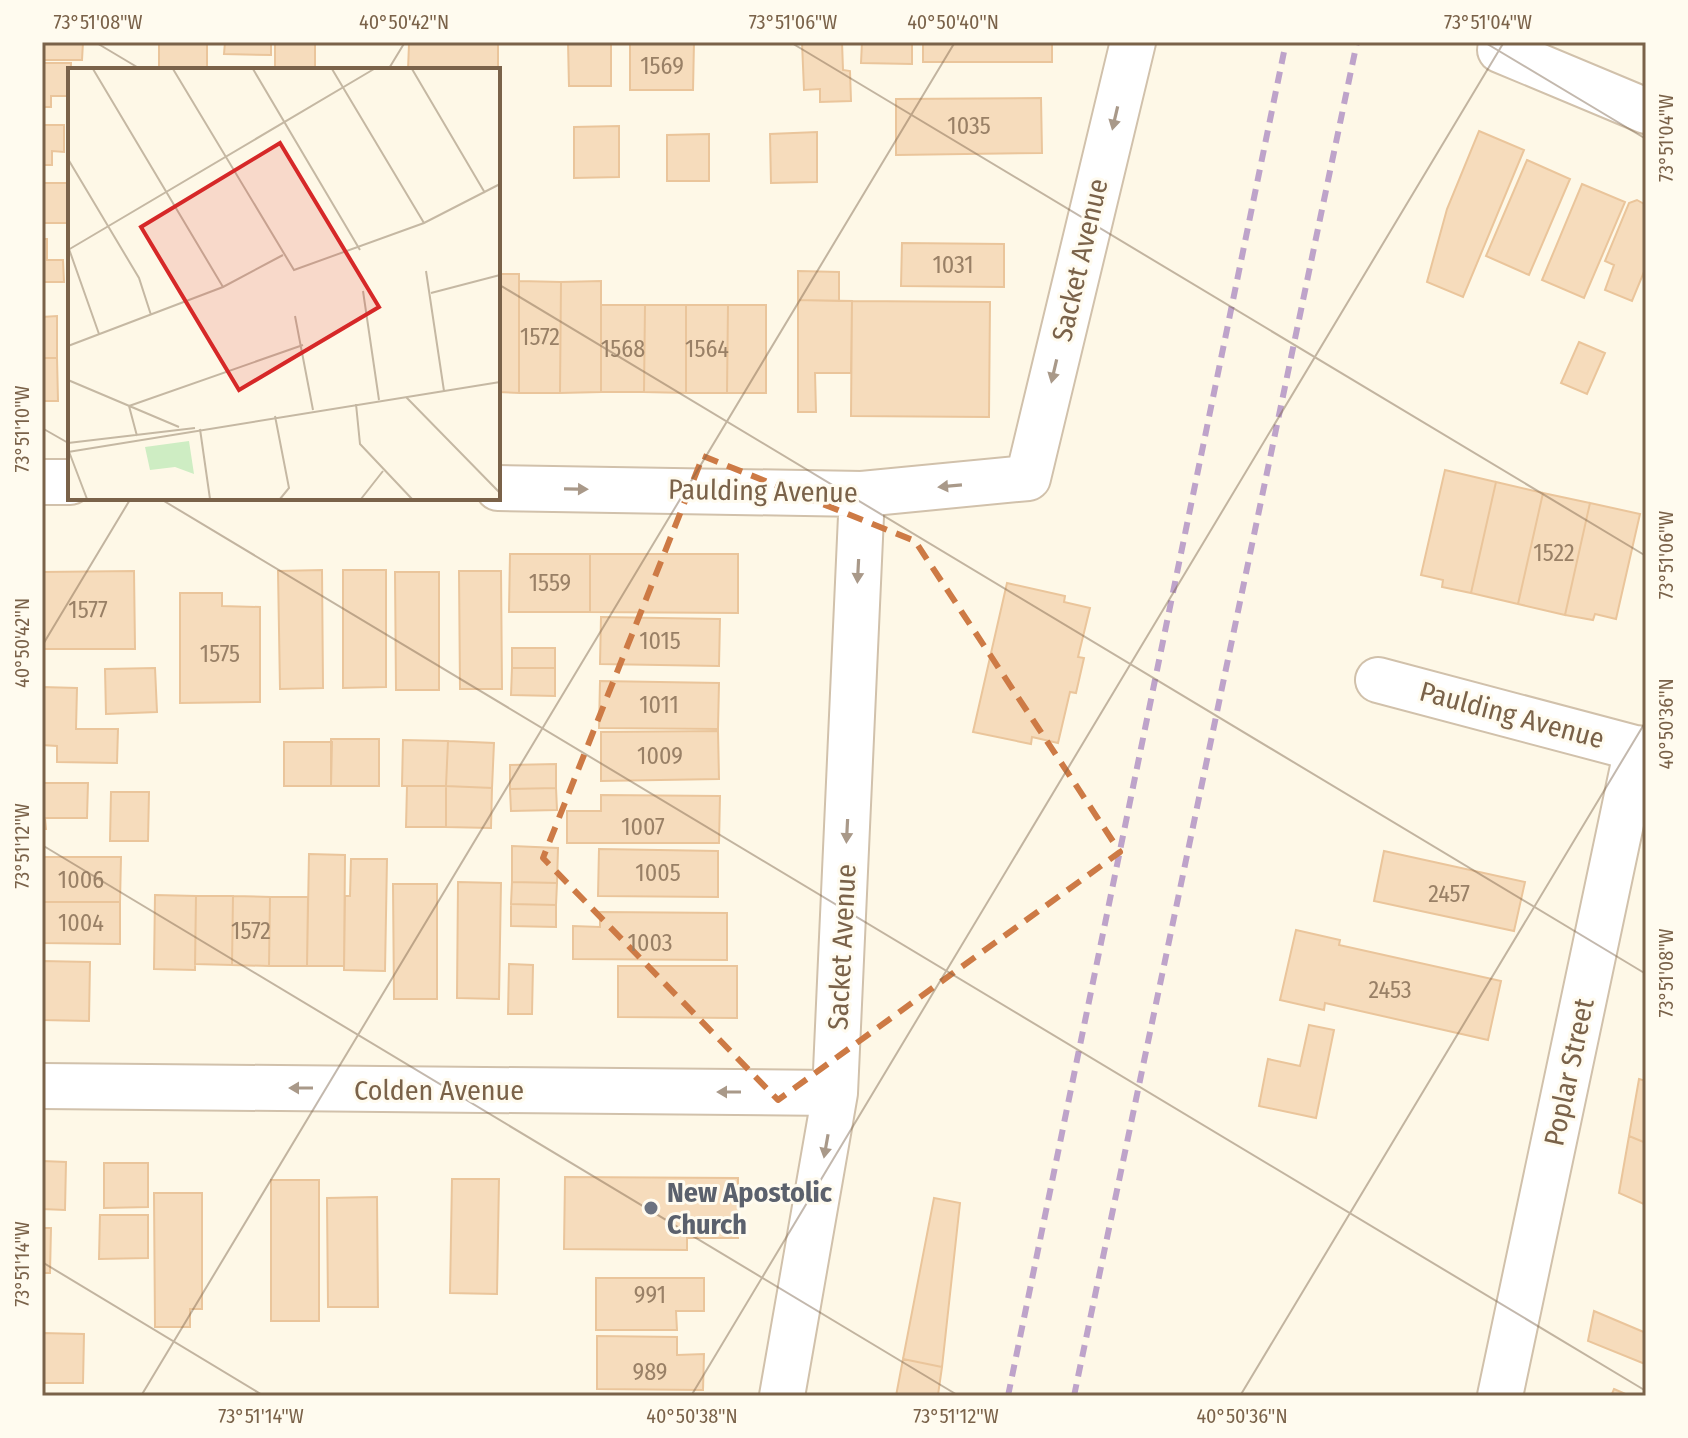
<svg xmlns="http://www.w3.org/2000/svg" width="1688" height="1438" font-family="'Fira Sans Condensed',sans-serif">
	<rect width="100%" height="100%" fill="#fef8e7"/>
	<path fill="#f6dcbc" stroke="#eac59b" stroke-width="2" d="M42,42H83L82,60H42Z
		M159,42H207V70H159Z
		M225,42H271V55L224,54Z
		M275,42H315V70H275Z
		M441,42H498V101V70H408L409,44Z
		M568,42H611V86H569Z
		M630,42H694L693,90H630Z
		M802,42H842L843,70L850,71L851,101L820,102V89L804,90Z
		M862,42H912V64L861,63Z
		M923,42H1052V62H923Z
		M42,63H71L70,96H51V107H42Z
		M1041,98L1042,153L896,155V99Z
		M42,125H64V152L52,151V165H42Z
		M619,126V177L574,178V127Z
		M1479,131L1524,150L1463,297L1427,282L1447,209Z
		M817,132V182L771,183L770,134Z
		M709,134V181H667V135Z
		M1527,160L1570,179L1529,275L1486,256Z
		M42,183H70V223H42Z
		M1582,184L1625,202L1584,298L1542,280Z
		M1637,200L1646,205V267L1632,301L1605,290L1614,265L1605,261L1629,203Z
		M42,239H47V260H63L64,282H42Z
		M902,243L1004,244V287L901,286Z
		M798,271L839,272V301L798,300Z
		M498,274H519V393L498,392Z
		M519,281L561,282L560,393H519Z
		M601,281V392L560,393L561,282Z
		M798,300L852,301L851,373H815L816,412H798Z
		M852,301L990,302L989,417L851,416Z
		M601,305H645L644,392H601Z
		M645,305H686V393L644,392Z
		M686,305H728L727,393H686Z
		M728,305H766V393H727Z
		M57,316V358H42V317Z
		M1579,342L1605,353L1587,394L1561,383Z
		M42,358H57L58,401H42Z
		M1445,470L1496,482L1471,593L1442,587L1443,580L1421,575Z
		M1496,482L1543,493L1518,604L1471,593Z
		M1543,493L1590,503L1565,615L1518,604Z
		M1590,503L1640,514L1616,619L1595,614L1593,620L1565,615Z
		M510,554H590V612H509Z
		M590,554H738V613L590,612Z
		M322,570L323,688L280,689L278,571Z
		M343,570H386V687L343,688Z
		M134,571L135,649H42V572Z
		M459,571H501L502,689H460Z
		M395,572H439V690H396Z
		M1007,583L1065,596L1064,602L1090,608L1078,657L1084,658L1076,693L1070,692L1058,743L1032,737L1031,744L973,732Z
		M180,593H222V606L260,607V702L180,703Z
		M601,617L720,619L719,666L600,664Z
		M512,648H555V668H512Z
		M155,668L157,712L106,714L105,669Z
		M512,668H555V696L511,695Z
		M600,681L719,683L718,729L599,728Z
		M42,687L77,688L76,729H118L117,763L57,762V746L42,745Z
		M718,731L719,779L601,781V732Z
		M331,739H379V786H331Z
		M403,740L448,741L446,786H402Z
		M448,741L494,743L492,788L446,786Z
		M284,742H332L331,786H284Z
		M556,764V788L510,789V765Z
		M42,783H88L87,818H45L46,829H42Z
		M407,786H446V827H406Z
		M446,786L492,788L491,828L446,827Z
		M556,788L557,810L511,811L510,789Z
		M111,792H149L148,841H110Z
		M601,795L720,796L719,843H567V811H601Z
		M512,846L558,848L557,883L512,882Z
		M599,849L718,851V897L598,896Z
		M1384,851L1525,882L1514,931L1374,901Z
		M309,854L345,855L344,966H307Z
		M42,857H121L120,902H42Z
		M351,859H387L385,971L344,970L345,896H350Z
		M458,882L501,883L499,999L457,998Z
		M512,882L557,883L556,905L511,904Z
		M393,884H437V999H394Z
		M155,895L196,896L195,970L154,969Z
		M196,896H233L232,965L195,964Z
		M233,896L270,897L269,966L232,965Z
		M270,897H308L307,966H269Z
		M42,902H120V944L42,943Z
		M511,904L556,905V927L511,926Z
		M600,912L727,913V960L573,959V926L600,927Z
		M1296,930L1340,940L1339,945L1501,981L1488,1040L1325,1003L1324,1010L1280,1000Z
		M42,961L90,962L89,1021L42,1020Z
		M509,964L533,965L532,1014H508Z
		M618,966H737V1018L618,1017Z
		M1309,1025L1334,1030L1316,1118L1259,1106L1268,1059L1300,1066Z
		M1639,1079L1646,1081V1143L1629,1136Z
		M1629,1136L1646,1143V1205L1619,1193Z
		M42,1161L66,1162L65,1210L42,1209Z
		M104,1163H148V1207L104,1208Z
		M565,1177L738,1178V1238H687V1250L564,1249Z
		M452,1179H499L497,1294L450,1293Z
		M271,1180H319V1321H271Z
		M154,1193H202V1309H190V1327H155Z
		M377,1197L378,1307H328L327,1198Z
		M934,1198L960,1203L942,1367L903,1359Z
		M100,1215H148V1258L99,1259Z
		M42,1228H51L50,1273H42Z
		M596,1278H704V1311H676L677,1330H596Z
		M1594,1311L1646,1333L1645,1364L1588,1341Z
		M42,1333L84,1334L83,1383H42Z
		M597,1336L677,1337V1355L704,1354L703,1390L597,1389Z
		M903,1359L942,1367L938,1395L896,1396Z
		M1614,1389L1630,1396H1611Z"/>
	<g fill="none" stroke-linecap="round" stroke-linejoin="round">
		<g stroke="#d1c1ab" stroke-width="48">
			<path id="street" d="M1500,50L1646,111
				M42,482H70
				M498,488L862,494L1028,478L1133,42
				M1378,680L1646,751
				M42,1086L835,1093
				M782,1396L835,1093L862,494
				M1500,1396L1637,748"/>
		</g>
		<use href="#street" stroke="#fff" stroke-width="44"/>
		<path stroke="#bea3ca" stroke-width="6" stroke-dasharray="12 8" stroke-linecap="butt" d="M1008,1396L1286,42
			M1074,1396L1357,42"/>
	</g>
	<defs><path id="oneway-solid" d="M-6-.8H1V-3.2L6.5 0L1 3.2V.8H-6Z" transform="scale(2)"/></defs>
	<g fill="#a99989">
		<use href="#oneway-solid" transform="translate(1115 118) rotate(103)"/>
		<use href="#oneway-solid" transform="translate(1054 371) rotate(103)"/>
		<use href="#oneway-solid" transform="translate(950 486) rotate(175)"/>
		<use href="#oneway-solid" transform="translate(576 489) rotate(1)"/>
		<use href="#oneway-solid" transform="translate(858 571) rotate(93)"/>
		<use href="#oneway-solid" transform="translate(847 831) rotate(93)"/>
		<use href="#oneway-solid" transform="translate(301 1088) rotate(-180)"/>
		<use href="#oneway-solid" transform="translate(729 1092) rotate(-180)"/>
		<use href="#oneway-solid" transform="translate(826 1146) rotate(100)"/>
	</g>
	<path fill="none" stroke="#cd7a45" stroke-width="6" stroke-dasharray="16 10" stroke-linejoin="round" d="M703,456L915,541L1120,852L778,1100L543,858Z"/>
	<path fill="none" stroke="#7a6249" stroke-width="2" stroke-opacity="0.45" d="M95,42L142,70M790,42L1646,556M1484,42L1646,139M388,70L405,42M498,284L1646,974M42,428L70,444M159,498L1646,1391M42,646L131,498M42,845L959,1396M42,1262L264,1396M141,1396L955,42M691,1396L1504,42M1240,1396L1646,721"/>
	<circle fill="#6b7280" stroke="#fffbef" stroke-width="3" cx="651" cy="1208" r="8"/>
	<g text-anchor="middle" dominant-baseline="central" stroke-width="6" stroke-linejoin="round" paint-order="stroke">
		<g font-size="24" fill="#998066">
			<text x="662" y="66">1569</text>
			<text x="969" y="126">1035</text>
			<text x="953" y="265">1031</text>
			<text x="540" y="337">1572</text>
			<text x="623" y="349">1568</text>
			<text x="707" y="349">1564</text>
			<text x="1554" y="553">1522</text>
			<text x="550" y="583">1559</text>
			<text x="88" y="610">1577</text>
			<text x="660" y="641">1015</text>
			<text x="220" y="654">1575</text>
			<text x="659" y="705">1011</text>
			<text x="660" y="756">1009</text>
			<text x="643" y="827">1007</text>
			<text x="658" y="873">1005</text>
			<text x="81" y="880">1006</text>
			<text x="1449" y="894">2457</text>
			<text x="81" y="923">1004</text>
			<text x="251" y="931">1572</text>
			<text x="650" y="943">1003</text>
			<text x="1390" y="990">2453</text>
			<text x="650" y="1295">991</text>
			<text x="650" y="1372">989</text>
		</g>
		<g font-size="28" fill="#7a6249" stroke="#fffbef">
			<text transform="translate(1080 260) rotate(-77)">Sacket Avenue</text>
			<text transform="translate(763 491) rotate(1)">Paulding Avenue</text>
			<text transform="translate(1512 715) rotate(15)">Paulding Avenue</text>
			<text transform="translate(842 947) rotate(-87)">Sacket Avenue</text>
			<text transform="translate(1569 1072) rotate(-78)">Poplar Street</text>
			<text x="439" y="1090">Colden Avenue</text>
		</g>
		<g font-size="28" font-weight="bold" fill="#5b616d" stroke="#fffbef" text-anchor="start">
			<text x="667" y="1192">New Apostolic<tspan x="667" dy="32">Church</tspan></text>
		</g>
	</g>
	<g transform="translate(68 68)">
		<rect width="432" height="432" fill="#fef8e7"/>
		<path d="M121,373L126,406L107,399L82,402L77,379Z" fill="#ceedc3"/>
		<path fill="none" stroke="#c5b8a3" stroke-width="2" d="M25,1L155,219M105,1L226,202L356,155L432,116M185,1L292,182M264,1L356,155M344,1L417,125M0,91L71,210L83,247M1,181L31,266M0,182L306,1M358,203L376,323M295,223L311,332M363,225L432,207M227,248L245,342M0,278L155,219L215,187M0,312L111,359M338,329L432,425M288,336L292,376L344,431M61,338L235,277M61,338L69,368M207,348L221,420L212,431M132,361L142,431M0,375L127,360M0,381L19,431M0,384L432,314M293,431L315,403"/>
		<path fill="#d62828" fill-opacity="0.15" stroke="#d62828" stroke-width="4" d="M212,75L311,239L171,322L73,159Z"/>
		<rect width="432" height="432" fill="none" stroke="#7a6249" stroke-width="4"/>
	</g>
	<rect width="1688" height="1438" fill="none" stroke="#fffbef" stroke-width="88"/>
	<rect x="44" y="44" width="1600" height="1350" fill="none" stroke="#7a6249" stroke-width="3"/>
	<g font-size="20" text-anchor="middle" fill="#7a6249">
		<text x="98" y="29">73°51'08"W</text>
		<text x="404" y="29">40°50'42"N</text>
		<text x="793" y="29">73°51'06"W</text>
		<text x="953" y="29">40°50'40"N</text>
		<text x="1488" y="29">73°51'04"W</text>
		<text transform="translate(1666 138) rotate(-90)" y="7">73°51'04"W</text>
		<text transform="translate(22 429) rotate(-90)" y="7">73°51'10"W</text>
		<text transform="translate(1666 555) rotate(-90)" y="7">73°51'06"W</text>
		<text transform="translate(22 643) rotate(-90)" y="7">40°50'42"N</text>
		<text transform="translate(1666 724) rotate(-90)" y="7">40°50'36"N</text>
		<text transform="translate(22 846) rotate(-90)" y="7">73°51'12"W</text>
		<text transform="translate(1666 973) rotate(-90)" y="7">73°51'08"W</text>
		<text transform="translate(22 1264) rotate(-90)" y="7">73°51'14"W</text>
		<text x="261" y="1423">73°51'14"W</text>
		<text x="692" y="1423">40°50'38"N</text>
		<text x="956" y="1423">73°51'12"W</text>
		<text x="1242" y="1423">40°50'36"N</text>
	</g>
</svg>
